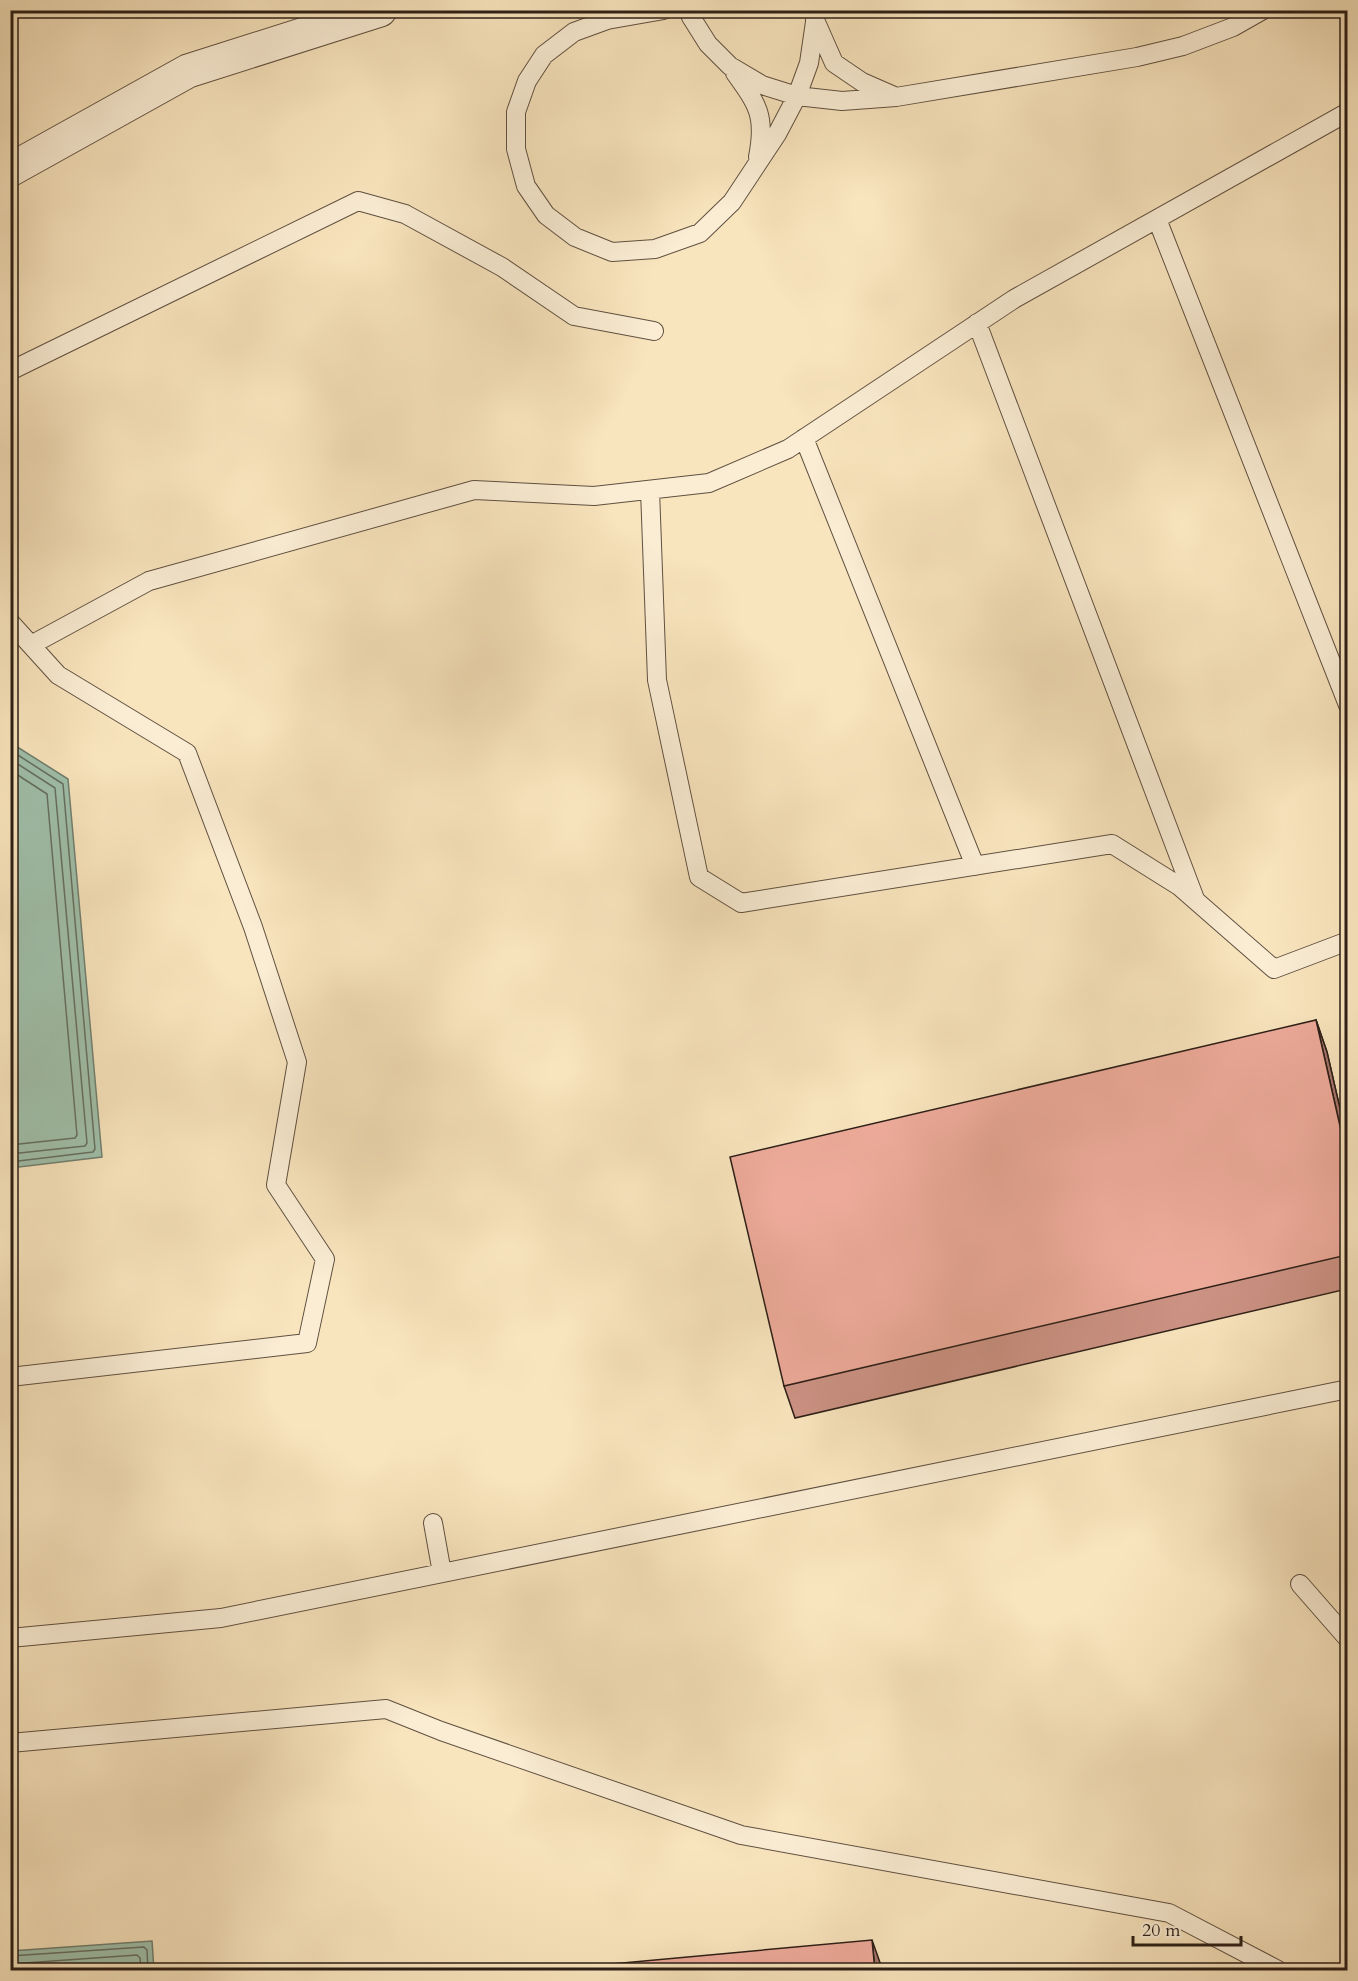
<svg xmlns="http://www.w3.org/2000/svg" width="1358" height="1981" font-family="Cardo,serif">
	<rect width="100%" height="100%" fill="#f8e4bd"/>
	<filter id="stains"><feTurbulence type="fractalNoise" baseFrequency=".00333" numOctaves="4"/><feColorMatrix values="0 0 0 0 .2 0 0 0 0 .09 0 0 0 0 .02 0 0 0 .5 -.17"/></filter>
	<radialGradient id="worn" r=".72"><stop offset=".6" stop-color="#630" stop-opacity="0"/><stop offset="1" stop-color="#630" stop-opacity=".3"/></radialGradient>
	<path fill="#9fbfaa" stroke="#717f6f" stroke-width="1.5" d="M11,743L68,779L102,1157L11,1168Z
		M152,1941L154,1970H11V1951Z"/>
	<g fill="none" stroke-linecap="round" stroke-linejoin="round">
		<path stroke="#666f60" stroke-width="1.5" d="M10,750L63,784L95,1149L93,1152L10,1162
			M10,759L55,788L87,1143L85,1146L10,1154
			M10,770L47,794L77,1135L75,1138L10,1145
			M10,1956L144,1947L147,1950L148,1970
			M10,1964L137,1955L140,1958L141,1970
			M50,1970L129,1965L131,1966L132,1970"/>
		<g stroke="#605040" stroke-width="20">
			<path id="lane" d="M664,10L607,20L574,32L544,55L527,81L516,112V149L526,186L546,215L575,237L612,252L655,249L700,233L732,202L777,134L797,96L809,63L815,22
				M689,10L691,17L708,44L730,66L762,85L797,96L842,101L896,97L1137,57L1183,46L1233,27L1263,10
				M815,20L834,63L862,82L894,96
				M735,73C758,105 766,116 758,157
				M1157,219L1348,705
				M977,323L1195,899
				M10,371L358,201L405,214L502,267L574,316L654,331
				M804,438L975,866
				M650,490L657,680L699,877L741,903L1112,844L1179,886L1274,969L1348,941
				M10,622L58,675L187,753L253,927L297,1062L276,1185L325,1259L307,1343L10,1377
				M31,645L149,581L474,490L594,496L709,483L788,449L1014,299L1348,112
				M433,1523L442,1573
				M1300,1584L1348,1639
				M10,1638L221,1618L1348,1389
				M10,1743L386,1709L441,1731L741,1835L1169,1913L1278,1970"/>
		</g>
		<g stroke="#605040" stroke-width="35">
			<path id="street" d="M10,170L188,71L380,10"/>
		</g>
		<use href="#lane" stroke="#faedd4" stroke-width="18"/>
		<use href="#street" stroke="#faedd4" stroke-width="33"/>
	</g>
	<path fill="#cc9284" stroke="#2d1f17" stroke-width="1.5" d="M1316,1020L1327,1052L1347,1139V1289L795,1418L784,1386Z"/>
	<path fill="#a6776c" stroke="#2d1f17" stroke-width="1.5" d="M1316,1020L1327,1052L1347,1139V1157Z
		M872,1940L883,1971H875Z"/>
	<path fill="#edaa9a" stroke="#2d1f17" stroke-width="1.5" d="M1316,1020L1347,1157V1255L784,1386L730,1157Z
		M872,1940L875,1971H535Z"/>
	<rect width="1358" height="1981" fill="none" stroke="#f8e4bd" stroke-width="36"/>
	<rect x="12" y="12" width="1334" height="1957" fill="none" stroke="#2d1f17" stroke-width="3"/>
	<rect x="18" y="18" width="1322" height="1945" fill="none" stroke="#2d1f17" stroke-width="1.5"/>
	<path d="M1133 1936v9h108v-9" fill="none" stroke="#2d1f17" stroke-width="3"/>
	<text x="1142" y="1936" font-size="18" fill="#2d1f17" stroke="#faedd4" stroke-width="4.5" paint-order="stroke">20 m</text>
	<rect width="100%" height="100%" filter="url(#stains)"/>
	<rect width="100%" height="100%" fill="url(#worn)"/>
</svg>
